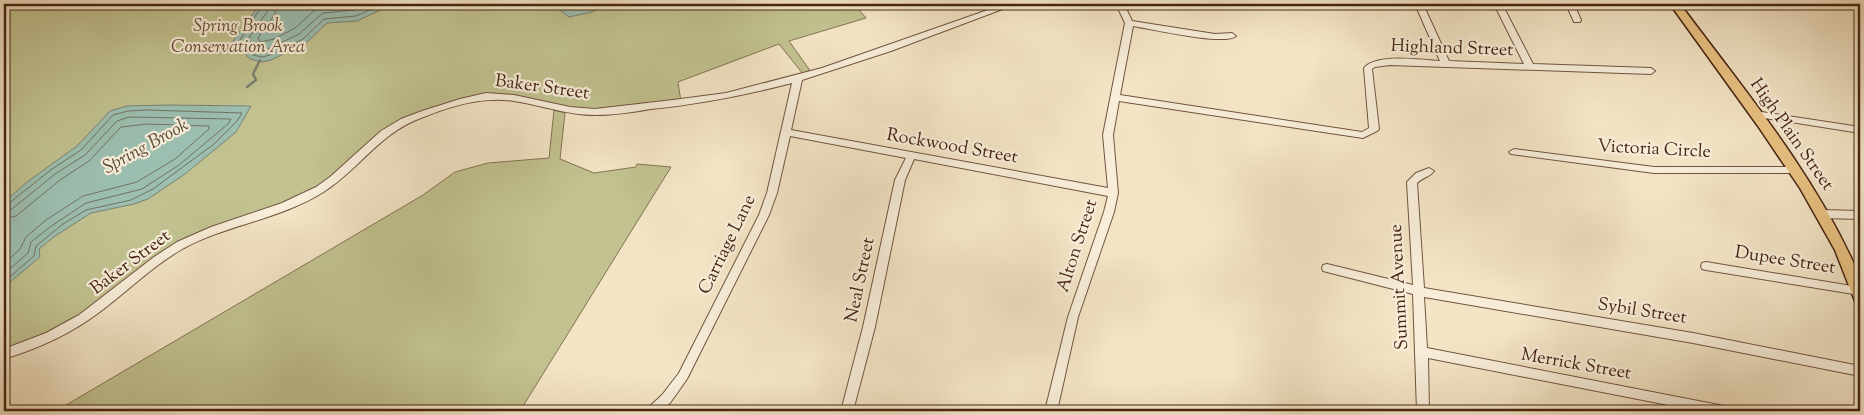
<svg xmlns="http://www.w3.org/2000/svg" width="1864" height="415" font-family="'Sorts Mill Goudy',serif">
	<rect width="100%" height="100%" fill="#f2e4c5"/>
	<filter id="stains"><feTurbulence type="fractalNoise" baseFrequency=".004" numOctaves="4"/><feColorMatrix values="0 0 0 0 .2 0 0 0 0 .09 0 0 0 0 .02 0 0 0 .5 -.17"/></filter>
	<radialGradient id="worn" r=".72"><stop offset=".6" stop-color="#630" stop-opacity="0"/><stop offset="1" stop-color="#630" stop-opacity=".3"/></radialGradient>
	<path fill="#c1c290" stroke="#847352" d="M4,4H854L866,18L789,41L811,72L803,74L779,44L678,82L681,102L598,112L530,101L474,99L403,123L321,189L193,238L93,312L26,346L4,354Z
		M554,110L565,113L560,159L594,173L636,167L637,164L671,167L520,411H56L423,195L455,172L488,163L549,158Z"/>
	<path fill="#9cbfb1" stroke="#7a8172" d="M260,4H393L357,21L327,23L306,43L271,60L262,62L250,59L233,41Z
		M552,4H609L592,12L569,17Z
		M169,105L251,106L236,132L185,174L148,199L134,204L91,213L55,236L39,249L40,257L4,287V202L27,182L77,146L110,111L127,106Z"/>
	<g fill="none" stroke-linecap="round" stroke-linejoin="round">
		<path stroke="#727262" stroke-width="1" d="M263,4L240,40L253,55L262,57L270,55L303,39L324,19L356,16L383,4
			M269,4L267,12L248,39L258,50L268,49L299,34L323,13L354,10L369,4
			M277,4L275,14L258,38L260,42L274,39L295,28L318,7L341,4
			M4,205L8,204L52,169L81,150L113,115L128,111L147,110L242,113L237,121L214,144L153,189L131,200L86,210L63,224L36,246L34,256L4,282
			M4,211L12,209L55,174L85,155L117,121L129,117L231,119L228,124L179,165L142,189L86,203L50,227L31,242L28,253L4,274
			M4,219L16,216L60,180L89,161L121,127L147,124L209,126V129L175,159L137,182L83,196L46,220L26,237L20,249L4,264"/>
		<path stroke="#7a8172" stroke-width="2.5" d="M247,87L256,80L253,74L260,60"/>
		<g stroke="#725440" stroke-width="2">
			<path id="minor" d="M1005,4H1016L891,51L802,80L791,130L1108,188L1103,135L1125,23L1116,4H1124L1132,21L1215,34L1232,33L1236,36C1225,46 1151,29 1133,26L1120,95L1362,132L1369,128L1364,68C1376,53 1422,60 1440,61L1415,4H1423L1449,61L1524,64L1494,4H1502L1533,64L1651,68L1655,71L1651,74L1390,65L1375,67L1372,69L1379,129L1377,131L1363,138L1119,101L1113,135L1118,193L1114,212L1078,317L1057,411H1045L1068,317L1104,212L1108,196L914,159L905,180L875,327L853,411H841L863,327L895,180L906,158L790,136L777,193L769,215L687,379L670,403L661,411H647L649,407L662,395L679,373L759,215L767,193L792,83C746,95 699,104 651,109C633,112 614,115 595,115C567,115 541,105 514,101C482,96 451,106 421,118C380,133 360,168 325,191C282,219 229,224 184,248C152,266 127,292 97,314C70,334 37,349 4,359V349L46,333L79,315L154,257L177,242L211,227L282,203L316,187L330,177L381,131L401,119L422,111L460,99L486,93L514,95L570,107L595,109L673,100L726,93L822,68Z
				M1566,4H1574L1581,20L1580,22H1574Z
				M1755,111L1860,127V133L1752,116L1750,114Z
				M1514,149L1654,167H1794L1799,170L1794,173H1654L1511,154L1509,152Z
				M1429,168L1434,171C1431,176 1422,178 1417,183L1424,288L1693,333L1860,366V376L1693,343L1424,297L1427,348L1724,406L1728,407L1730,411H1699L1428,358L1429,411H1417L1413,294L1327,272L1323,271L1322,268L1323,265L1327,264L1413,285L1407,182L1416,173Z
				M1822,210L1860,211V219L1822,218L1817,214Z
				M1706,262L1858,287H1860V295L1706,270L1702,269L1701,266L1702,263Z"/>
		</g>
		<g stroke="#472413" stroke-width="3">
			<path id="major" d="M1670,4H1680C1744,90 1815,174 1858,273L1860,279V302L1855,301L1835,250L1800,188L1758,126Z"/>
		</g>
		<use href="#minor" fill="#f7edd9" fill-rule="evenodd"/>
		<use href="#major" fill="#e9c282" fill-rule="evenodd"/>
	</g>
	<g text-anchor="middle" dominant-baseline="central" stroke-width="4.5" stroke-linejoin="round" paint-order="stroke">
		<g font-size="18" font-style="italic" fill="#664c32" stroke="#f7edd9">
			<text x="238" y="27">Spring Brook<tspan x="238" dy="21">Conservation Area</tspan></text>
		</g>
		<g font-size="18" fill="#472413" stroke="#f7edd9">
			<text transform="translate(1452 49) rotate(2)">Highland Street</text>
			<text transform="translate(542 88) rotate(8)">Baker Street</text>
			<text transform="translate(1791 135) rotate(55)">High Plain Street</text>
			<text transform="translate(952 147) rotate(10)">Rockwood Street</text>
			<text transform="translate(1654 150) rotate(3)">Victoria Circle</text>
			<text transform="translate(728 245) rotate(-64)">Carriage Lane</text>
			<text transform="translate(1078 246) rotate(-72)">Alton Street</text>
			<text transform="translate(1785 261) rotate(9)">Dupee Street</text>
			<text transform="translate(131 263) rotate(-37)">Baker Street</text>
			<text transform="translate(861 280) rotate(-78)">Neal Street</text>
			<text transform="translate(1400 287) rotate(-93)">Summit Avenue</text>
			<text transform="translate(1642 312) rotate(9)">Sybil Street</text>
			<text transform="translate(1576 365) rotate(10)">Merrick Street</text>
		</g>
		<g font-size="19" font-style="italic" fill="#5c4b3a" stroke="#f7edd9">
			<text transform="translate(146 147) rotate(-29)">Spring Brook</text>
		</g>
	</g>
	<rect width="1864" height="415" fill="none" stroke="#f2e4c5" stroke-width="20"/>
	<rect x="5" y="5" width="1854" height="405" fill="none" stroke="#472413" stroke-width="2.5"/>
	<rect x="10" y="10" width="1844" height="395" fill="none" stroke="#472413"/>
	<rect width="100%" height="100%" filter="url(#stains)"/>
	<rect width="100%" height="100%" fill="url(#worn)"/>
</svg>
